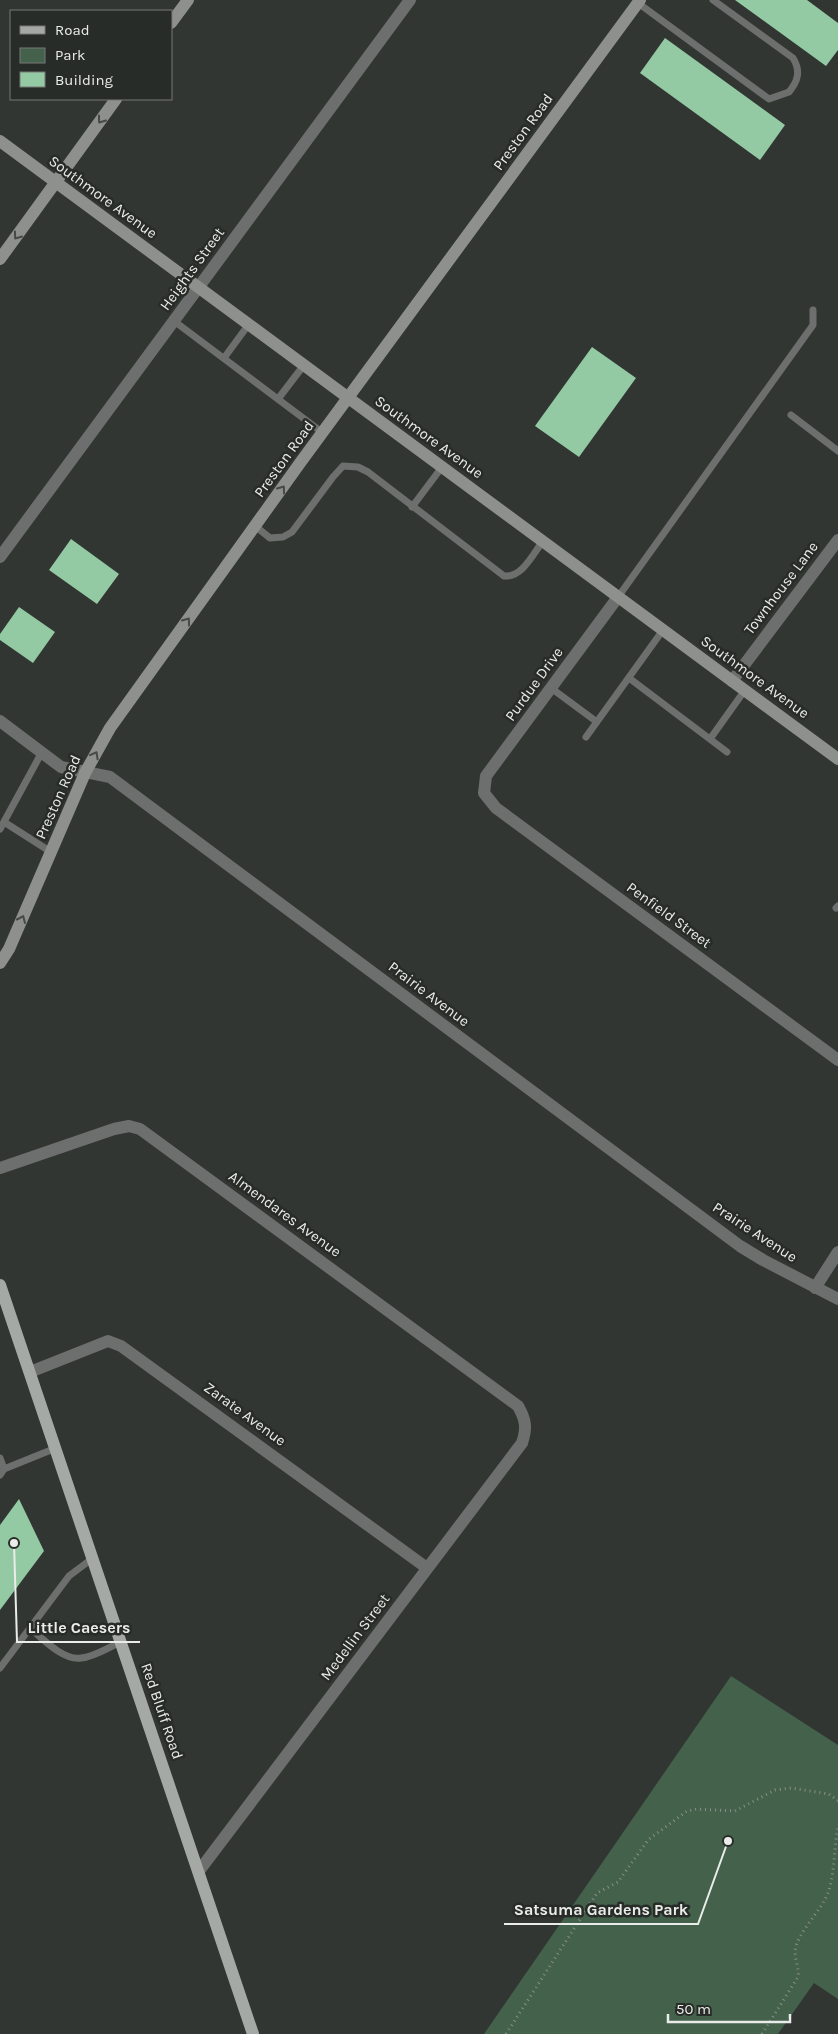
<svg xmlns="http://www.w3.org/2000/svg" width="838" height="2034" font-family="Karla,sans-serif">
	<rect width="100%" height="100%" fill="#313632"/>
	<path fill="#43614b" d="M731,1676L838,1745V1999L814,1983L778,2034H484Z"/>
	<path fill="#94caa3" d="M735,0H807L838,23V50L826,66Z
		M665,38L785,125L760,160L640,73Z
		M592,347L636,378L579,457L535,426Z
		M71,539L119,574L97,604L49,570Z
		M19,607L55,632L33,663L0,640V634Z
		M19,1499L44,1551L0,1610V1525Z"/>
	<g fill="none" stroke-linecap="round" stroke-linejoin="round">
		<path stroke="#8a8d8a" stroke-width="3" stroke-dasharray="1 4" stroke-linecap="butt" d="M506,2034L597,1893L618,1882L648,1840L687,1811L697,1809L735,1811L775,1790L791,1788L829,1794L838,1801
			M762,2034L798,1977C799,1968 795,1960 795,1951C797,1932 823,1910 829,1890C835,1870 834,1847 838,1826"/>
		<path stroke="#6d6f6e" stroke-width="7" d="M638,3L769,99L789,92C798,81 801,71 793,58L713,0
			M174,321L323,433
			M224,358L249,324
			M278,399L304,365
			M791,415L838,451
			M412,507L442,467
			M255,526L270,538L283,537L292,532L333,477L343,466L358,467L368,472L504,576C522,578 533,554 543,541
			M618,597L813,325V310
			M629,678L727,752
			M551,688L597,722
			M586,737L663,630
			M710,739L745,690
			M4,822L51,852
			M0,829L42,752
			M836,908L838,906
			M0,1458L4,1469L0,1475
			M4,1469L56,1448
			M30,1628C42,1638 63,1661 81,1658C94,1657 109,1647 121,1642
			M0,1668L69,1576L93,1558"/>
		<path stroke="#6d6f6e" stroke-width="12" d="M0,557L410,0
			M618,597L486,776L484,793L496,808L838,1060
			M732,681L838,540
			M0,721L61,767L110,777L740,1246L763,1260L838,1299
			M0,1168L114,1129L129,1126L140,1129L518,1406C526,1420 527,1428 522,1443L199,1871
			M815,1288L838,1252
			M30,1372L108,1341L121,1346L427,1568"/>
		<path stroke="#8d908d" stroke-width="12" d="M171,23L188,0
			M0,141L838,759
			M0,259L116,99
			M0,963L9,949L85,773L110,728L300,463L640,0"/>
		<path stroke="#a5a9a6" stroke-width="12" d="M0,1285L253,2034"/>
	</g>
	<defs><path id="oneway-chevron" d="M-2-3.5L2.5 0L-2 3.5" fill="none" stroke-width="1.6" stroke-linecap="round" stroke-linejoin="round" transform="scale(1.25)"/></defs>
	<g stroke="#464a46">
		<use href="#oneway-chevron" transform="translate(101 120) rotate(126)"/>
		<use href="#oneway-chevron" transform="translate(17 236) rotate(126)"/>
		<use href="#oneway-chevron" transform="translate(282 489) rotate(-54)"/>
		<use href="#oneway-chevron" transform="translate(187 621) rotate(-54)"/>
		<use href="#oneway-chevron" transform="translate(95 755) rotate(-61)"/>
		<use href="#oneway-chevron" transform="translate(22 919) rotate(-66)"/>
	</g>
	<g text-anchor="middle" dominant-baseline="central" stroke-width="5" stroke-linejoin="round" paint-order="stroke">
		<g font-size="15" fill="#eaecea" stroke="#282c28">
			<text transform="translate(523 132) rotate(-54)">Preston Road</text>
			<text transform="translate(103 197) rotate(36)">Southmore Avenue</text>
			<text transform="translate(192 269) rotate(-54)">Heights Street</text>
			<text transform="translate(429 437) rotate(36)">Southmore Avenue</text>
			<text transform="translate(284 459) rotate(-54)">Preston Road</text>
			<text transform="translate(781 588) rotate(-53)">Townhouse Lane</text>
			<text transform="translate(755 677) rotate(36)">Southmore Avenue</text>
			<text transform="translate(534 684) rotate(-54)">Purdue Drive</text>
			<text transform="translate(58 797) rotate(-66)">Preston Road</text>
			<text transform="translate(669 915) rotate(36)">Penfield Street</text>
			<text transform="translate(429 994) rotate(37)">Prairie Avenue</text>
			<text transform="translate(285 1214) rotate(36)">Almendares Avenue</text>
			<text transform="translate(755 1232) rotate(33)">Prairie Avenue</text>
			<text transform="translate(245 1414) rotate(36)">Zarate Avenue</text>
			<text transform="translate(355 1637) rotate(-53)">Medellin Street</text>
			<text transform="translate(162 1711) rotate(71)">Red Bluff Road</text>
		</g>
	</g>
	<path fill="none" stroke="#eaecea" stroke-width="2" d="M14 1543L17 1642H140M728 1841L698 1924H504"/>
	<g fill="#eaecea" stroke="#282c28" stroke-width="2">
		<circle cx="14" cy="1543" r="5"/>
		<circle cx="728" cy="1841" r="5"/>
	</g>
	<g font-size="16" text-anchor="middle" font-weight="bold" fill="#eaecea" stroke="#282c28" stroke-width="5" stroke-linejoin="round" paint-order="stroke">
		<text x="79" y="1633">Little Caesers</text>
		<text x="601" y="1915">Satsuma Gardens Park</text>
	</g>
	<rect x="10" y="10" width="162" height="90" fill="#282c28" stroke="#767976"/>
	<rect x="20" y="26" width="25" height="8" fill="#a5a9a6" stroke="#767976"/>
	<text x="55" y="35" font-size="15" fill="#eaecea">Road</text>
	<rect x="20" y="48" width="25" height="15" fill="#43614b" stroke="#767976"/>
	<text x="55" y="60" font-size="15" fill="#eaecea">Park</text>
	<rect x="20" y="72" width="25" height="15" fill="#94caa3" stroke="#767976"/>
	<text x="55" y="85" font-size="15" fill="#eaecea">Building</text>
	<path d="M668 2014v8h122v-8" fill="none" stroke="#eaecea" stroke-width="2.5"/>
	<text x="676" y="2014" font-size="15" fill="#eaecea" stroke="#282c28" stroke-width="4" paint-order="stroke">50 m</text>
</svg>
